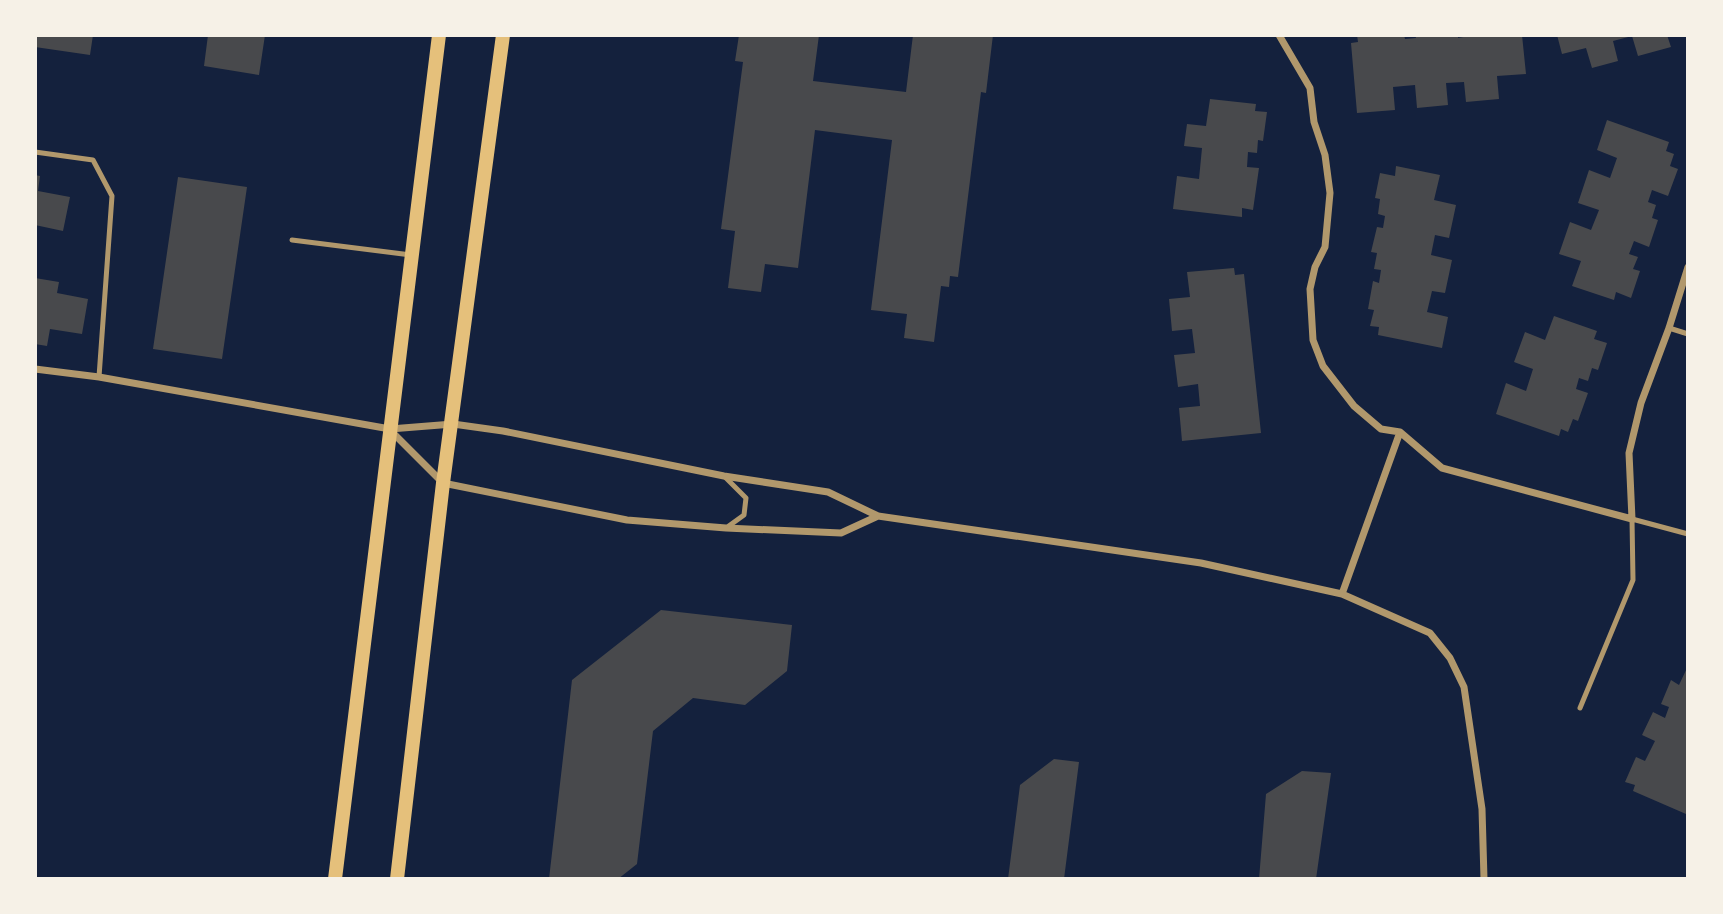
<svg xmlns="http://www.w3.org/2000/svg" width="1723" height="914" font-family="'Nunito Sans',sans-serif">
	<rect width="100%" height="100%" fill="#14213d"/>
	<path fill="#48494c" d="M35,35H93L90,55L35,47Z
		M208,35H265L259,75L204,66Z
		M739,35H819L813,81L906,92L913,35H993L986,93L981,92L958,277L950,276L949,287L941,286L934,342L904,338L907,314L871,310L892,140L815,130L798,268L765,264L761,292L728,288L735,231L721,229L743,62L735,61Z
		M1357,35H1404L1405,39L1416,38L1415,35H1458V38L1474,35H1522L1526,74L1497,76L1499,99L1466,102L1464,82L1446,83L1448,105L1417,108L1415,85L1393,87L1395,110L1357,113L1351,43L1358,42Z
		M1557,35H1667L1671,47L1638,56L1632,36L1613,41L1618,61L1592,68L1586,48L1562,54Z
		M1210,99L1256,104L1255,111L1267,112L1263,141L1258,140L1257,153L1248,152L1247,167L1259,168L1253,210L1242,208V217L1173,209L1177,176L1199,179L1202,148L1184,146L1187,124L1206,126Z
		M1607,120L1669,142L1666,151L1674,154L1670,166L1678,169L1668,196L1652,190L1648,202L1656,205L1652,218L1658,220L1649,247L1634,241L1629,254L1638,257L1633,269L1640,271L1631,298L1616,292L1614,300L1572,286L1581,261L1559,254L1570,222L1591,230L1599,210L1578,203L1589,170L1610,178L1617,158L1597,150Z
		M1396,166L1440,175L1434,200L1456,205L1449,238L1435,235L1431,255L1452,260L1445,293L1432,291L1427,312L1448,317L1442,348L1378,335L1379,327L1370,326L1374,310L1368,309L1373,281L1379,283L1381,270L1374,269L1377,253L1371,252L1377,227L1383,228L1385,216L1378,214L1380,199L1375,198L1380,173L1395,176Z
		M35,175L40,176L38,191L70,197L63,231L35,225Z
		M178,177L247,187L222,359L153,349Z
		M1234,268L1235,275L1244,274L1261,433L1182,441L1179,408L1200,406L1198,384L1178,387L1174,355L1195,353L1192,329L1172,331L1169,299L1190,297L1187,272Z
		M35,278L59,282L57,293L88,299L82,334L50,329L47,346L35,344Z
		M1554,316L1597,331L1594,339L1607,343L1598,370L1592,368L1588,381L1579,378L1576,389L1588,393L1578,421L1573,419L1568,432L1561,429L1559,436L1496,414L1506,383L1526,391L1533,369L1514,362L1525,332L1545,340Z
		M661,610L792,625L787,671L745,705L693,698L653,731L637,864L618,879H549L572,680Z
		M1688,666V808L1686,814L1633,791L1635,785L1625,782L1636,757L1645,761L1655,741L1642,735L1653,712L1665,718L1669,707L1661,704L1671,680L1679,685Z
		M1054,759L1079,762L1064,879H1008L1020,785Z
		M1302,771L1331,773L1316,879H1259L1266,794Z"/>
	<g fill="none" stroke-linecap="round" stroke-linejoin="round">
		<path stroke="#b1986c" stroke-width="5" d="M35,152L93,160L112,196L99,377
			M292,240L411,255
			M1669,328L1688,334
			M724,476L746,498L744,515L726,528
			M1580,708L1633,580L1632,519L1688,534"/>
		<path stroke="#b1986c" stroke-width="7" d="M1279,35L1310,88L1314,122L1325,155L1330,193L1325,247L1315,267L1310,289L1313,340L1323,366L1354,406L1381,429L1400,432L1442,468L1632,519L1629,453L1641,403L1669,328L1688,267
			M35,369L99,377L390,429L453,424L503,431L724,476L828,492L878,516L1201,563L1342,594L1430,633L1450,658L1464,687L1482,809L1484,879
			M390,430L443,483L627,520L726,528L841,533L878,516
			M1342,594L1400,432"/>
		<path stroke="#e5c07b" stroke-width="14" d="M335,879L439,35
			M397,879L443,483L503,35"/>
	</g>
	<rect width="1723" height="914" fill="none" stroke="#f6f1e7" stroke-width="74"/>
</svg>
